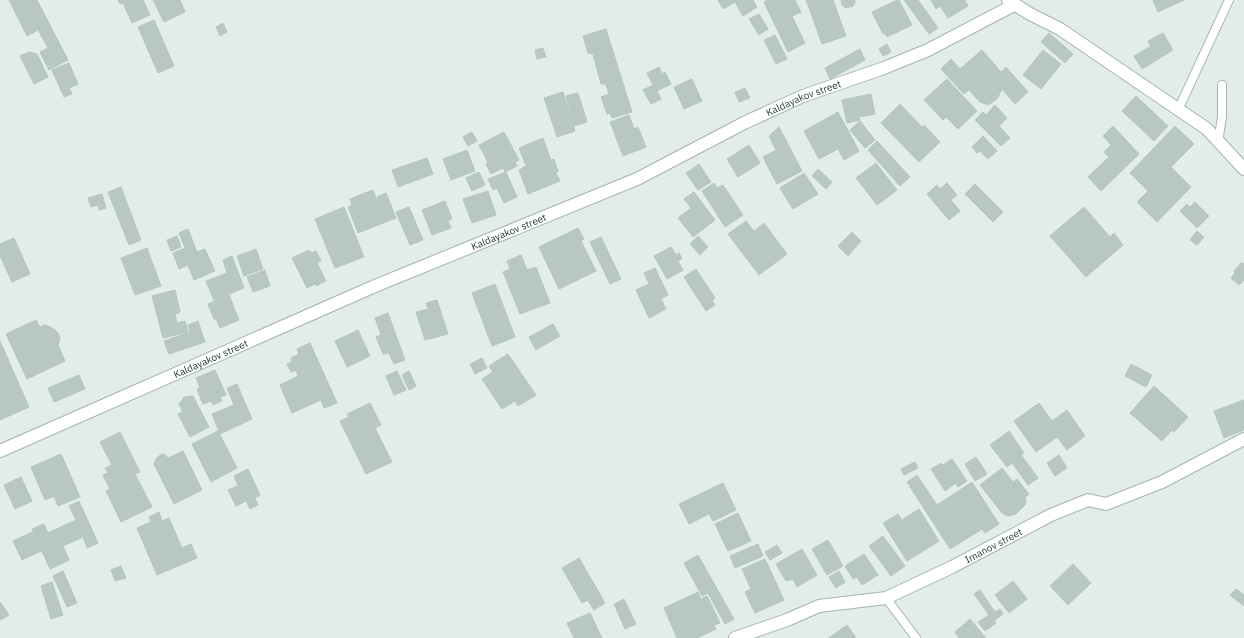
<svg xmlns="http://www.w3.org/2000/svg" width="1244" height="638" font-family="'IBM Plex Sans',sans-serif">
	<rect width="100%" height="100%" fill="#e2ece9"/>
	<path fill="#b8c7c2" stroke="#b5c6c0" d="M9,0H37L68,60L49,70L40,52L48,48L38,30L27,36Z
		M118,0H143L150,15L132,23L123,3L120,4Z
		M153,0H180L185,12L164,22Z
		M718,0H753L757,7L743,16L735,2L723,9Z
		M768,0H795L801,12L792,16L805,43L788,52L764,2Z
		M806,0H833L846,36L822,44Z
		M841,0H855V2L853,6L846,8L842,5Z
		M897,0H899L912,25L887,37L885,33L883,34L872,12Z
		M904,0H918L938,28L929,34Z
		M931,0H965L968,6L948,18L940,6L936,9Z
		M1153,0H1184L1158,12Z
		M759,14L768,29L759,35L749,19Z
		M154,20L174,66L158,73L138,27Z
		M223,23L227,32L220,36L216,27Z
		M606,29L632,112L612,118L610,113L607,114L601,97L609,94L606,84H601L593,54L588,53L583,36Z
		M1049,33L1073,54L1065,63L1041,42Z
		M1163,33L1173,50L1142,69L1134,56L1151,46L1148,41Z
		M775,35L787,59L776,64L764,40Z
		M887,44L891,52L883,56L879,49Z
		M543,48L546,57L537,59L535,50Z
		M860,49L865,60L830,79L825,68Z
		M982,50L1001,72L1006,67L1028,92L1015,104L1002,89L997,99L988,105L980,102L969,90L964,94L941,69L951,59L960,69Z
		M1043,50L1061,64L1041,89L1023,75Z
		M29,52L37,54L48,77L34,84L20,56Z
		M69,63L78,84L69,88L72,94L64,97L52,70Z
		M659,67L662,74L665,72L671,84L657,91L661,99L651,104L643,90L653,85L647,73Z
		M692,79L702,101L684,109L674,87Z
		M947,79L977,111L958,129L946,117L943,120L924,100Z
		M745,88L750,98L739,102L735,92Z
		M563,92L575,131L557,137L544,98Z
		M578,93L587,122L574,126L566,96Z
		M871,94L875,114L859,117L860,120L847,123L842,100Z
		M1136,96L1168,126L1154,141L1122,111Z
		M900,104L922,127L924,125L940,142L919,162L881,123Z
		M995,105L1007,118L999,126L1010,138L1001,146L975,120L983,112L986,115Z
		M838,112L859,151L844,160L838,149L819,159L804,131Z
		M629,115L634,129L638,127L646,147L623,156L610,122Z
		M860,121L875,140L865,148L850,130Z
		M1113,126L1139,154L1101,191L1088,177L1109,157L1104,152L1111,145L1103,136Z
		M1175,126L1194,144L1171,167L1191,187L1157,222L1137,202L1148,191L1130,173Z
		M779,127L802,171L777,184L763,157L776,150L769,136Z
		M472,132L477,141L468,146L463,137Z
		M504,132L519,160L515,162L517,166L505,172L503,168L491,174L486,164L488,162L479,145Z
		M983,136L997,151L988,159L980,151L977,153L972,147Z
		M543,138L551,160L554,159L558,171L556,173L560,181L528,194L519,170L526,166L519,148Z
		M877,141L910,177L900,186L868,150Z
		M749,145L760,163L738,177L727,159Z
		M467,150L475,171L451,180L443,159Z
		M427,158L433,174L398,187L392,170Z
		M876,163L897,190L877,205L856,178Z
		M699,164L711,182L698,190L686,173Z
		M818,169L832,182L826,189L812,176Z
		M479,172L485,185L472,191L466,178Z
		M506,172L517,197L504,203L497,188L493,190L488,179Z
		M804,173L818,194L793,209L780,188Z
		M714,183L717,188L723,185L743,215L725,227L702,191Z
		M947,183L957,195L951,200L960,211L949,220L927,194L937,185L940,189Z
		M975,184L1003,212L993,222L965,194Z
		M121,187L141,240L129,245L108,192Z
		M373,190L377,201L378,200L377,197L386,193L396,218L358,233L348,207L352,205L350,199Z
		M488,191L496,215L472,223L463,199Z
		M694,192L715,220L693,237L678,218L691,208L684,199Z
		M102,194L106,208L99,210L98,205L91,207L88,198Z
		M445,201L452,219L448,221L451,228L432,235L422,210Z
		M1195,202L1209,216L1197,228L1180,211L1187,204L1190,207Z
		M344,207L364,257L335,268L315,219Z
		M409,207L423,240L410,245L396,212Z
		M1084,207L1110,237L1114,233L1123,245L1086,277L1050,236Z
		M746,221L754,231L764,223L787,254L759,275L728,234Z
		M578,228L584,239L581,241L596,271L559,289L539,247Z
		M188,229L197,252L205,249L215,271L194,280L188,265L179,269L173,253L185,248L179,233Z
		M1197,231L1204,237L1197,245L1190,240Z
		M852,232L861,241L848,256L838,246Z
		M177,236L181,247L171,251L167,240Z
		M698,236L708,247L700,255L690,244Z
		M601,237L621,279L610,284L590,242Z
		M14,238L30,274L12,282L0,256V244Z
		M671,247L676,255L679,253L682,258L678,261L683,270L667,279L654,256Z
		M147,248L161,286L135,295L121,258Z
		M256,249L263,269L244,276L237,256Z
		M309,250L311,253L316,251L321,261L317,263L326,281L316,286L315,284L307,288L292,258Z
		M521,255L527,270L536,267L550,303L520,314L503,272L510,269L507,261Z
		M232,256L244,288L214,300L206,281L227,273L223,260Z
		M1242,262L1244,264V280L1239,285L1231,278L1235,273L1234,271Z
		M655,268L668,295L661,299L666,309L649,318L636,290L649,284L644,273Z
		M696,269L715,298L712,300L715,305L706,311L684,277Z
		M265,270L270,286L253,292L247,277Z
		M495,284L515,337L492,346L472,293Z
		M175,290L180,312L175,314L177,323L185,321L188,332L163,338L152,296Z
		M229,295L239,320L220,328L216,319H214L208,304Z
		M437,300L448,334L425,340L416,312L428,309L426,303Z
		M388,313L405,360L394,364L389,353L383,354L376,337L381,335L375,318Z
		M36,320L40,327L44,325L48,326L54,329L58,333L60,338L58,345L65,361L27,379L6,334Z
		M198,321L205,342L169,354L164,341L190,332L188,325Z
		M553,324L560,336L536,350L529,337Z
		M358,330L370,356L347,367L335,341Z
		M0,341L29,407L0,420Z
		M310,343L337,403L324,408L321,400L292,413L280,385L298,376L296,370L291,372L287,364L292,362L291,358L299,354L297,349Z
		M508,354L536,395L518,406L515,401L502,409L482,379L493,372L489,366Z
		M482,358L487,368L475,374L470,364Z
		M1131,364L1152,375L1146,387L1125,376Z
		M215,370L226,395L220,397L222,401L213,405L211,401L203,404L197,389L200,388L196,378Z
		M397,371L406,390L394,395L386,376Z
		M409,371L416,386L409,390L402,375Z
		M79,375L85,389L54,402L48,388Z
		M237,384L252,419L220,434L212,414L234,405L227,388Z
		M1154,386L1188,417L1174,432L1172,430L1162,441L1130,413Z
		M193,396L209,427L190,437L178,414L183,412L179,404L184,397Z
		M1244,400V430L1224,438L1214,411Z
		M370,403L381,425L375,428L392,462L366,474L340,421L349,417L347,414Z
		M1039,403L1052,421L1067,410L1085,436L1067,450L1057,437L1036,452L1014,421Z
		M218,431L237,468L211,482L192,444Z
		M1009,431L1024,453L1021,455L1038,478L1028,485L1012,463L1007,467L990,445Z
		M120,432L140,472L135,474L152,507L121,522L106,491L110,489L103,475L108,473L105,468L112,465L100,442Z
		M183,451L202,490L174,504L154,464L156,459L160,455L164,454L168,458Z
		M61,454L80,497L58,506L54,496L45,500L31,467Z
		M1059,455L1067,468L1055,476L1047,463Z
		M976,457L987,474L975,481L965,464Z
		M952,459L967,481L958,487L956,483L945,491L931,469L941,463L943,465Z
		M915,462L918,468L904,475L901,469Z
		M1002,468L1013,482L1017,479L1029,494L1025,498L1026,501L1025,505L1016,514L1008,516L1002,513L980,485Z
		M248,469L260,495L255,498L258,505L250,509L246,501L236,506L228,490L238,486L234,476Z
		M917,475L937,505L972,482L999,524L985,533L982,529L950,549L907,482Z
		M21,477L32,501L15,509L4,485Z
		M723,483L736,510L713,521L709,514L689,524L679,504Z
		M79,501L98,543L87,548L83,537L63,546L69,560L50,569L32,529L44,524L48,533L76,520L69,506Z
		M919,509L939,541L907,561L883,523L898,514L902,520Z
		M159,512L162,521L169,518L182,548L191,544L197,558L157,575L137,528L151,522L149,517Z
		M738,513L751,541L728,551L715,524Z
		M32,532L41,551L22,560L13,541Z
		M883,536L905,566L891,576L869,546Z
		M828,540L843,566L827,575L812,549Z
		M758,544L763,556L735,568L730,556Z
		M777,545L782,553L770,560L765,552Z
		M802,549L817,575L797,587L793,579L786,581L776,564Z
		M864,554L878,575L862,585L857,577L853,579L845,566Z
		M698,555L734,619L725,624L708,593L702,596L684,563Z
		M579,558L605,603L594,610L588,600L582,603L562,568Z
		M765,559L784,600L755,613L745,592L751,589L742,569Z
		M1073,564L1091,583L1068,605L1050,586Z
		M121,566L126,578L115,581L111,570Z
		M63,571L77,603L67,607L53,576Z
		M839,571L845,582L836,588L829,577Z
		M1013,581L1027,599L1009,613L995,595Z
		M52,582L63,615L51,619L41,586Z
		M1236,589L1244,595V606L1230,595Z
		M980,590L995,612L1000,609L1003,614L994,621L996,623L985,631L978,622L989,615L974,594Z
		M698,592L701,599L707,596L720,623L714,625L716,629L697,638H677L664,608Z
		M624,599L636,624L625,629L614,604Z
		M0,603H1L9,615L0,620Z
		M590,613L602,638H574L567,623Z
		M970,619L986,638H959L955,632Z
		M847,625L856,638H829Z"/>
	<g fill="none" stroke-linecap="round" stroke-linejoin="round">
		<g stroke="#a5b4b0" stroke-width="10">
			<path id="lane" d="M1178,110L1229,0
				M1218,142L1222,117V85
				M886,598L916,638"/>
		</g>
		<g stroke="#a5b4b0" stroke-width="14">
			<g id="street">
				<path d="M1008,0L1030,14L1060,29L1207,129L1244,169"/>
				<path id="s1" d="M0,451L375,286L637,179L746,122L803,96L884,68L928,50L1014,5"/>
				<path id="s2" d="M735,638L787,620L819,606L886,598L952,567L1051,515L1088,500L1106,504L1162,482L1244,439"/>
			</g>
		</g>
		<use href="#lane" stroke="#fff" stroke-width="8"/>
		<use href="#street" stroke="#fff" stroke-width="12"/>
	</g>
	<g text-anchor="middle" dominant-baseline="central" stroke-width="4" stroke-linejoin="round" paint-order="stroke">
		<g font-size="10" fill="#233d38" stroke="#f3f9f6">
			<text stroke="none"><textPath href="#s1" startOffset="878">Kaldayakov street</textPath></text>
			<text stroke="none"><textPath href="#s1" startOffset="554">Kaldayakov street</textPath></text>
			<text stroke="none"><textPath href="#s1" startOffset="230">Kaldayakov street</textPath></text>
			<text stroke="none"><textPath href="#s2" startOffset="277">Imanov street</textPath></text>
		</g>
	</g>
</svg>
